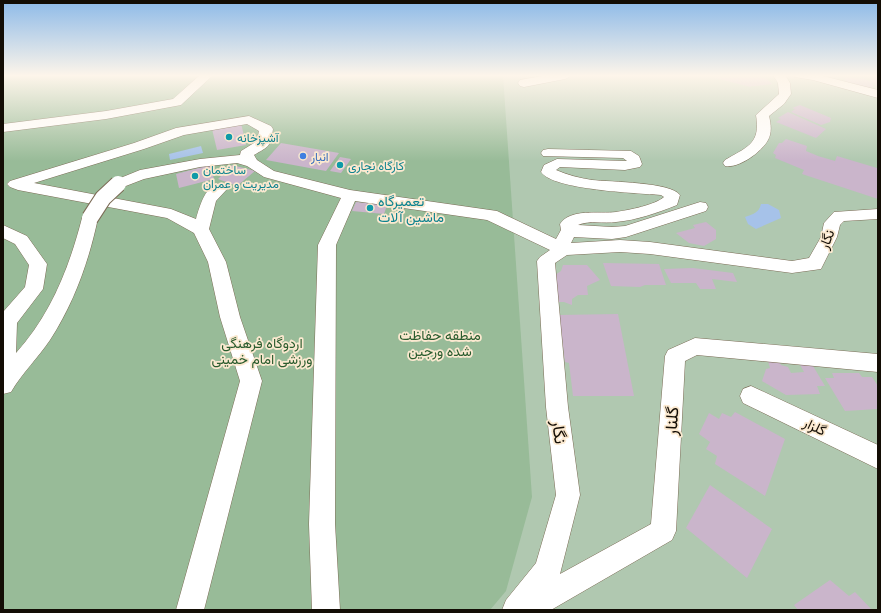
<svg xmlns="http://www.w3.org/2000/svg" width="881" height="613" font-family="'Open Sans',Vazirmatn,sans-serif">
	<rect width="100%" height="100%" fill="#fbe9d0"/>
	<path fill="#b0c8b0" d="M3,75H878V610H3Z"/>
	<path fill="#98bb98" d="M3,75H503L532,497L506,591L490,610H3Z"/>
	<path fill="#a6c2e9" d="M201,146L203,153L170,160L169,154Z
		M761,204H768L779,210L781,218L756,229L748,224L745,217C753,214 759,213 761,204Z"/>
	<path fill="#cab5cb" d="M703,75H760V77L767,79L772,84L755,86H751V87Z
		M847,77L864,79L872,82L874,87L865,88L847,83L844,79Z
		M874,77H878V88L870,80Z
		M800,105L831,118L830,122L821,125L791,112L795,109L792,108Z
		M788,112L826,129L816,138L776,122L781,119L778,118Z
		M241,123L246,145L217,150L212,129Z
		M786,139L807,146L806,151L818,156L835,161L837,156L877,168L878,199L802,174L804,170L775,158L776,155L773,153L779,143H782Z
		M281,143L339,153L326,171L266,160Z
		M340,157L351,159L341,173L330,171Z
		M210,165L214,179L179,188L176,174Z
		M232,165L255,171L237,186L218,179Z
		M356,202L387,205L384,214L352,211Z
		M706,222L716,230V239L704,246L689,243L676,233L695,228L693,225Z
		M603,263L659,264L666,285H645L640,287L611,286Z
		M563,265H587L600,280L587,286L588,295H578L572,299V305L564,302H552V277L561,271Z
		M693,268L733,273L737,282L712,279L716,289H700L696,283H671L664,269Z
		M618,314L634,396H573L569,363L565,362L559,315Z
		M768,361H779L781,365L788,367L791,373L804,372L798,361H810L825,386H817L820,394L786,395L762,381L766,369L770,368Z
		M832,373H859L862,377H872L878,386V409L845,411L825,378H834Z
		M735,412L785,439L765,496L715,464L717,456L706,449L710,442L699,434L709,413L719,419L722,413L731,417Z
		M710,485L772,529L747,578L686,528Z
		M830,580L849,596L855,592L872,610H798L794,605Z"/>
	<g fill="none" stroke-linecap="round" stroke-linejoin="round">
		<g stroke="#7c6c56" stroke-width="1">
			<path id="minor" d="M200,75H213L181,105L106,119L3,132V124L106,111L173,99Z
				M548,75H571L569,77L565,79L524,87L520,86L518,83L520,80Z
				M773,75H785L790,83L791,94L784,104L769,116C771,124 772,133 768,140C762,152 738,169 725,166L723,163L725,160C747,147 761,144 756,115L779,94L778,83Z
				M793,75H819L878,90V98L813,80L795,77Z
				M249,116L271,126L273,129C270,148 269,146 254,155L257,160L274,171L350,190L497,211L556,239L561,230L560,224C570,208 600,214 616,212C629,210 655,205 664,197L661,195C637,193 553,190 541,172L544,165L557,159L627,161L623,158L543,156L541,153L543,150L548,149L631,151L639,156L642,164L640,167L625,170L560,167L556,170C568,175 579,178 592,180C610,182 671,182 680,195L677,205C657,213 637,220 616,222C604,224 590,220 578,225L612,227L625,226L700,202L706,203L708,207L706,211L626,237L612,239L574,237L571,243L620,240L650,242L792,261L809,258L821,237L824,223L834,212L878,209V219L844,221L840,225L837,237L821,269L792,273L650,254L620,252L567,255L555,263L568,407L580,495L560,574L651,524L665,356L668,350L695,338L878,354V372L697,355L685,361L676,531L672,540L551,610H502L506,600L536,563L556,495L546,407L537,261L540,257L550,250L487,220L355,201L336,245L335,524L340,610H312L309,524L318,245L341,198L264,177L247,166L237,163L200,167L144,179L118,189L113,187L110,184L113,181L140,170L200,159L240,155L241,151L257,141L259,131L247,124L184,135L144,149L34,183L171,209L196,219C200,205 207,179 226,184L229,187L216,201L209,229L226,262L240,317L262,381L204,610H176L240,381L220,317L208,262L194,233L167,218L18,190L10,187L7,184L10,181L134,143L176,128Z
				M90,213L96,214L98,218C89,261 74,303 50,340C38,358 22,373 11,392L3,394V312L25,287L29,265L15,244L3,238V225L27,236L47,264L43,289L17,323L16,353C51,314 69,268 82,218L84,214Z
				M751,386L878,445V469L743,403L740,396L743,389Z"/>
		</g>
		<use href="#minor" fill="#fff" fill-rule="evenodd"/>
		<g stroke="#7c6c56" stroke-width="18" stroke-linecap="butt">
			<path id="minor-bridge" d="M90,218L103,198L118,184"/>
		</g>
		<use href="#minor-bridge" stroke="#fff" stroke-width="16"/>
	</g>
	<linearGradient id="sky" x2="0" y2="1"><stop stop-color="#8dbae8"/><stop offset="0.47" stop-color="#fdf5ea"/><stop offset="1" stop-color="#fdf5ea" stop-opacity="0"/></linearGradient>
	<rect width="881" height="161" fill="url(#sky)"/>
	<g fill="#0f9aa8" stroke="#fbe9d0" stroke-width="1.5">
		<circle cx="229" cy="137" r="4"/>
		<circle cx="340" cy="165" r="4"/>
		<circle cx="195" cy="176" r="4"/>
		<circle cx="370" cy="208" r="4"/>
	</g>
	<circle fill="#3f7fe0" stroke="#fbe9d0" stroke-width="1.5" cx="303" cy="156" r="4"/>
	<g text-anchor="middle" dominant-baseline="central" stroke-width="3.5" stroke-linejoin="round" paint-order="stroke">
		<g font-size="12" fill="#0d838f" stroke="#fbe9d0" text-anchor="start">
			<text x="237" y="137">آشپزخانه</text>
			<text x="348" y="165">کارگاه نجاری</text>
			<text x="203" y="169">ساختمان<tspan x="203" dy="14">مدیریت و عمران</tspan></text>
		</g>
		<g font-size="12" fill="#366cbe" stroke="#fbe9d0" text-anchor="start">
			<text x="311" y="156">انبار</text>
		</g>
		<g font-size="14" fill="#0d838f" stroke="#fbe9d0" text-anchor="start">
			<text x="378" y="200">تعمیرگاه<tspan x="378" dy="16">ماشین آلات</tspan></text>
		</g>
		<g font-size="14" fill="#130d05" stroke="#fbe9d0">
			<text transform="translate(826 239) rotate(-68)">نگار</text>
			<text transform="translate(815 426) rotate(26)">گلزار</text>
		</g>
		<g font-size="14" fill="#295b2d" stroke="#fbe9d0">
			<text x="440" y="334">منطقه حفاظت<tspan x="440" dy="16">شده ورجین</tspan></text>
			<text x="262" y="342">اردوگاه فرهنگی<tspan x="262" dy="16">ورزشی امام خمینی</tspan></text>
		</g>
		<g font-size="17" fill="#130d05" stroke="#fbe9d0">
			<text transform="translate(671 421) rotate(-86)">گلنار</text>
			<text transform="translate(560 432) rotate(83)">نگار</text>
		</g>
	</g>
	<rect width="881" height="613" fill="none" stroke="#130d05" stroke-width="8"/>
</svg>
